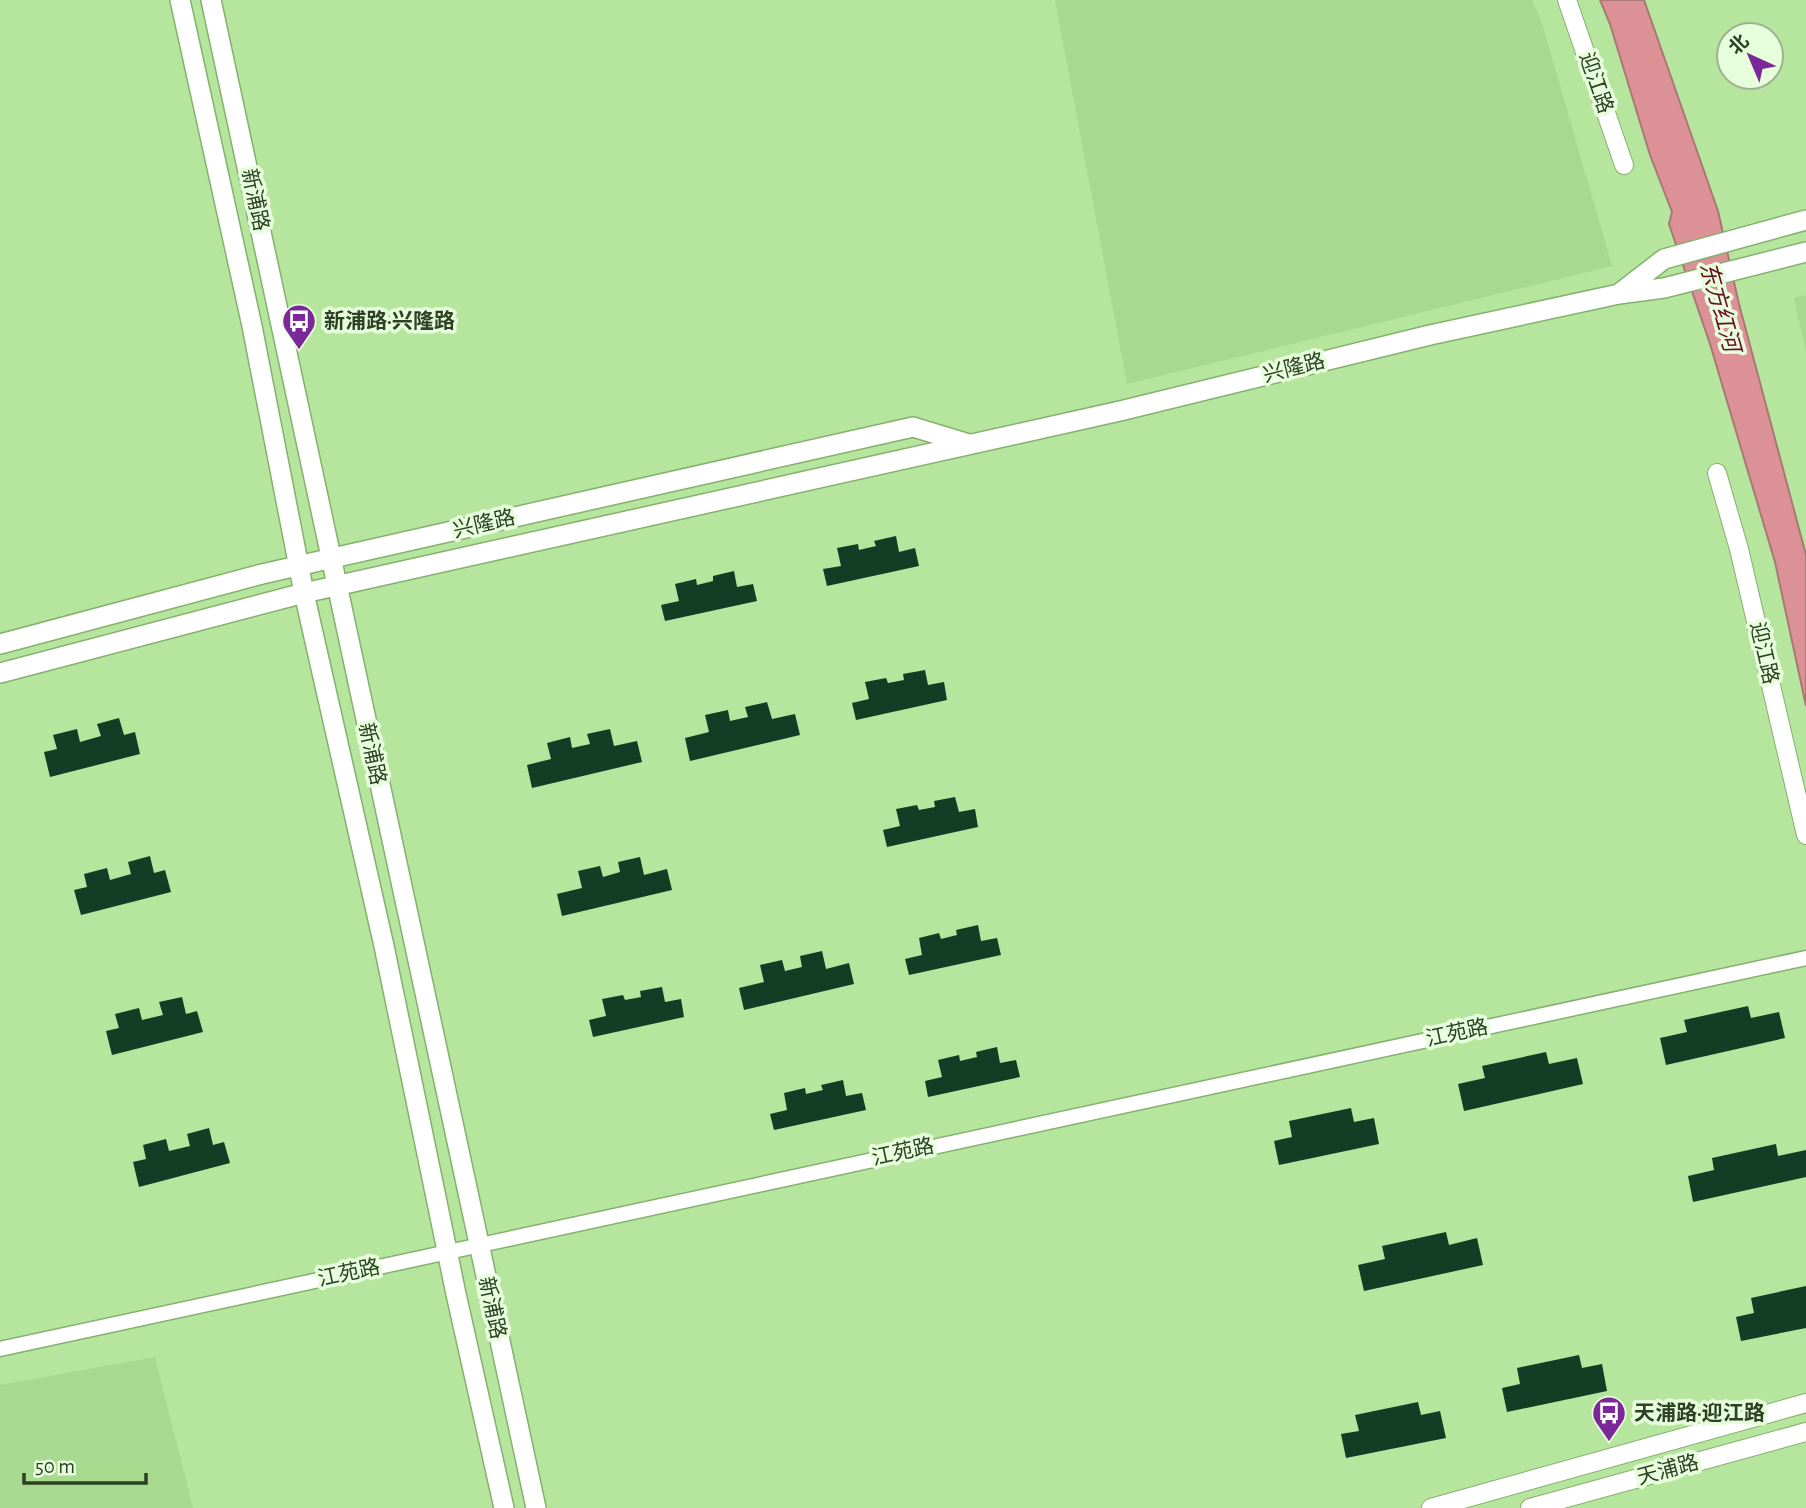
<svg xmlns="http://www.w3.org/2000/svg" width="1806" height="1508" font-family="'Alegreya Sans','Noto Sans SC',sans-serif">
	<rect width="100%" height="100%" fill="#b6e59e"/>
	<path fill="#a7d98e" d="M1055,0H1532L1542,23L1612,266L1127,384Z
		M1806,295V353L1794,298Z
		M155,1357L193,1508H0V1385Z"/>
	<path fill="#dc9196" stroke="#a87974" stroke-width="2" d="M1600,0H1644L1718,211L1739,304L1806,555V706L1775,562L1710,344L1669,224L1672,212L1650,155L1610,24Z"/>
	<path fill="#133d25" d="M896,536L899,552L915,548L919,566L827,586L823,569L841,566L837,548L858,544L859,550L876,546L874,541Z
		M734,571L737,587L753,584L757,601L665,621L661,605L679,601L675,584L696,579L697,585L713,581V576Z
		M925,670L928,685L944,682L947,700L856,720L852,703L869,699L865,682L886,678L888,683L904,680L903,674Z
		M767,702L772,719L795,714L800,735L690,761L685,738L709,732L705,715L728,710L730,721L748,717L745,707Z
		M119,718L124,735L135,732L140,754L50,777L44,752L57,749L53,735L77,729L80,742L101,736L97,724Z
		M610,729L614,746L637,741L642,762L532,788L527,765L551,759L547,743L570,737L572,748L590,744L587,734Z
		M955,797L959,812L975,809L978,827L887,847L883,830L900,826L896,809L917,805L919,810L935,807L934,801Z
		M150,856L154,873L165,870L171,892L81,915L74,890L87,887L84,874L107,868L110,880L131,874L128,862Z
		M640,857L644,875L667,869L672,890L562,916L557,894L582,888L578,871L600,866L603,877L620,872L618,862Z
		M978,925L981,941L997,938L1001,955L909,975L905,959L922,955L919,938L939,933L941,939L957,935L956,930Z
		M822,951L826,969L849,963L854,984L744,1010L739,988L764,982L760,965L782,960L785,971L802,967L800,956Z
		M662,987L665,1002L681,999L684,1017L593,1037L589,1020L606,1016L602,999L623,995L625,1000L641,997L640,991Z
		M182,997L186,1014L197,1011L203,1032L112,1055L106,1031L119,1028L115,1014L139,1008L142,1020L163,1015L159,1002Z
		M1748,1006L1751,1018L1779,1012L1785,1038L1666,1065L1660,1038L1687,1032L1684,1020Z
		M997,1047L1000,1063L1016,1060L1020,1077L928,1097L925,1081L942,1077L938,1060L959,1055L960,1061L977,1057L976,1052Z
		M1546,1052L1549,1064L1577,1058L1583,1084L1464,1111L1458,1084L1485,1078L1482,1066Z
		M843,1080L846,1096L862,1093L866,1110L774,1130L770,1114L787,1110L784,1093L805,1088L806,1094L823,1090L821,1085Z
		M1351,1108L1354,1122L1374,1118L1379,1144L1279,1165L1274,1141L1292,1137L1289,1121Z
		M209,1128L213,1145L224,1142L230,1163L139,1187L133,1162L146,1159L143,1145L166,1139L169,1151L190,1146L187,1134Z
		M1776,1144L1778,1156L1806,1150V1177L1693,1202L1688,1176L1714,1170L1712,1158Z
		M1446,1232L1449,1245L1477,1238L1483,1265L1364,1291L1358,1265L1385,1259L1382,1246Z
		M1806,1286V1328L1741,1341L1736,1317L1754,1313L1751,1298Z
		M1579,1355L1582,1368L1602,1364L1607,1391L1507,1412L1502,1388L1520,1384L1517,1368Z
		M1418,1402L1421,1415L1440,1411L1446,1438L1346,1458L1341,1434L1359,1431L1355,1415Z"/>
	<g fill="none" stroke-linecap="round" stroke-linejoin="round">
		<g stroke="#84b16d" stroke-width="17">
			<path id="minor" d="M0,1349L1806,958"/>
		</g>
		<g stroke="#84b16d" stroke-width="20">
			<path id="tertiary" d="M1567,0L1624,165
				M1717,473L1739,549L1806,835
				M1431,1508L1806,1403
				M1530,1508L1806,1432"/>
		</g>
		<g stroke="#84b16d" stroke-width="22">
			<path id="secondary" d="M180,0L252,326L304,593L384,946L456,1294L504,1508
				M211,0L536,1508
				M1620,293L1664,259L1806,220
				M0,644L262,574L913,427L969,444
				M0,673L304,593L1120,411L1430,335L1619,294L1664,288L1806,252"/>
		</g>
		<use href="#minor" stroke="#fff" stroke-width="14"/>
		<use href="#tertiary" stroke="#fff" stroke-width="18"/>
		<use href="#secondary" stroke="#fff" stroke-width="19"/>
	</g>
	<defs>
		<g id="bus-pin" transform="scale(1.75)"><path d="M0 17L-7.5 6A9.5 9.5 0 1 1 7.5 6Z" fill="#7b2999" stroke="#e6fedb"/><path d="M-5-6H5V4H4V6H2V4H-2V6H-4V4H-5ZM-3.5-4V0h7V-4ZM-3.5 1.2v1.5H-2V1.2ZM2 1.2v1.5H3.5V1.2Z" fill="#fff"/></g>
	</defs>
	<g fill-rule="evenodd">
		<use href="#bus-pin" x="299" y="321"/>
		<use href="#bus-pin" x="1609" y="1413"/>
	</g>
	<g text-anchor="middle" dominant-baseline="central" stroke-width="7" stroke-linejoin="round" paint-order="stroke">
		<g font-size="21" fill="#2e4124" stroke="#e6fedb">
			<text transform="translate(1596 83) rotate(71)">迎江路</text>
			<text transform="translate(255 200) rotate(78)">新浦路</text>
			<text transform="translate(1294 368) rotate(-14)">兴隆路</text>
			<text transform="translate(484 524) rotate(-13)">兴隆路</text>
			<text transform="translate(1764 653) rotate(77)">迎江路</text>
			<text transform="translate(372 754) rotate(78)">新浦路</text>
			<text transform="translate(1457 1033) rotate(-12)">江苑路</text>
			<text transform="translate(903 1152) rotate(-12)">江苑路</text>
			<text transform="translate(349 1273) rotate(-12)">江苑路</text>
			<text transform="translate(492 1308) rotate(78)">新浦路</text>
			<text transform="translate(1668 1470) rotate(-15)">天浦路</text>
		</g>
		<g font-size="21" font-weight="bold" fill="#2e4124" stroke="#e6fedb" text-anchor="start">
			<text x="324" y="321">新浦路·兴隆路</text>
			<text x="1634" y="1413">天浦路·迎江路</text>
		</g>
		<g font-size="23" font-style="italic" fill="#680e22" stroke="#e6fedb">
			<text transform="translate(1719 307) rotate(74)">东方红河</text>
		</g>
	</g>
	<g transform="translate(1750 56) rotate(316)"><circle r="33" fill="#e6fedb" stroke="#9cb292" stroke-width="2"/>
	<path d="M0-5L12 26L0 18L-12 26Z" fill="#7b2999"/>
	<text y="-10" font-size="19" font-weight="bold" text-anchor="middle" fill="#2e4124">北</text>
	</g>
	<path d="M24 1473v10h122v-10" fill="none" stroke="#2e4124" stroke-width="3.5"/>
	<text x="35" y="1473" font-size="21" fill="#2e4124" stroke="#e6fedb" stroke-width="5" paint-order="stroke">50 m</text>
</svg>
